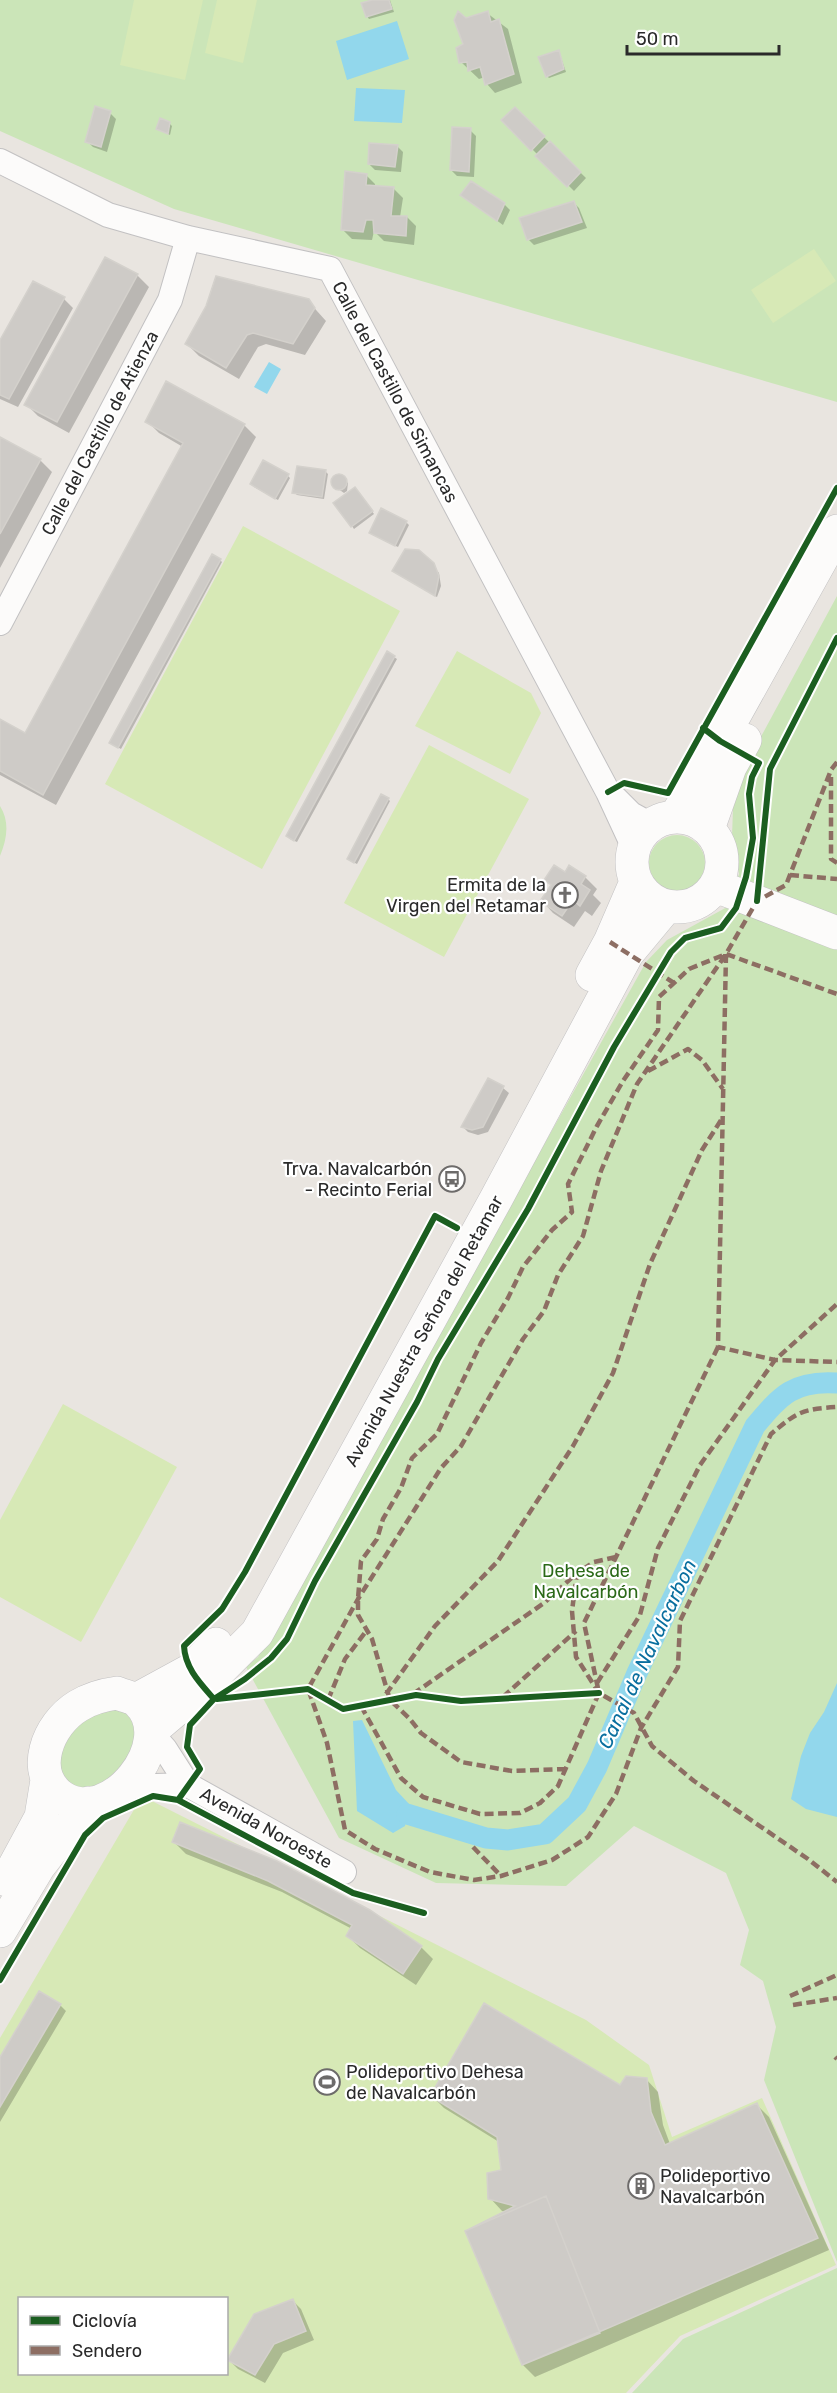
<svg xmlns="http://www.w3.org/2000/svg" width="837" height="2393" font-family="Rubik,sans-serif">
	<rect width="100%" height="100%" fill="#e9e5e0"/>
	<path fill="#cbe5b8" d="M0,0H837V402L174,209L0,131Z
		M837,596V2262L764,2080L776,2027L763,1981L740,1965L749,1930L726,1873L634,1826L566,1886L436,1883L339,1838L246,1667L258,1657L646,962L667,940L729,906L739,874L732,837L733,808L738,779Z
		M0,806C10,822 7,839 0,856Z
		M649 863a28 28 0 1 1 56 0a28 28 0 1 1-56 0Z
		M101,1706L123,1710C127,1714 132,1720 134,1725C143,1756 108,1780 86,1793L62,1781L58,1756L72,1729Z
		M837,2268V2393H632L683,2339Z"/>
	<path fill="#d7e9b6" fill-rule="evenodd" d="M134,0H203L185,80L120,65Z
		M217,0H257L243,63L205,53Z
		M814,249L836,281L773,323L751,290Z
		M243,526L400,611L262,869L105,784Z
		M457,651L531,693L541,713L510,774L415,726Z
		M429,745L529,799L444,957L344,903Z
		M63,1404L177,1467L81,1642L0,1597V1520Z
		M142,1796L586,2020L649,2065L672,2137L762,2098L836,2265L680,2336L626,2393H0V2038ZM20,2298H226V2374H20Z"/>
	<path fill="#92d7ec" d="M397,21L409,59L347,80L336,41Z
		M356,88L405,90L402,123L354,121Z
		M269,362L281,369L267,394L254,387Z
		M837,1683V1817L806,1809L791,1799L801,1756L810,1733L824,1712Z
		M362,1720L396,1790L410,1805L405,1826L393,1833L357,1811L353,1721Z"/>
	<path fill="#0003" d="M377,0H390L394,12L369,19L367,16Z
		M487,13L508,29L522,83L495,93L487,84L485,77L479,79L461,62L465,45Z
		M559,52L566,72L549,78L547,76Z
		M515,109L586,178L574,191L503,120Z
		M110,113L116,119L107,152L93,147L87,141Z
		M169,123L172,126L170,135L157,128Z
		M470,130L476,136L474,177L457,176L451,170Z
		M397,146L403,152L401,172L375,170L369,164Z
		M366,175L375,184V187L394,189L403,198L400,217H407L416,226L414,245L384,241L374,231L372,240L352,239L343,230Z
		M462,195L504,204L510,210L503,225Z
		M573,202L579,208L587,228L534,245L528,239Z
		M137,275L149,287L69,433L38,416L26,404Z
		M34,283L64,299L73,308L18,407L0,399V343Z
		M308,301L326,321L305,355L266,344L258,347L239,379L199,356L187,344Z
		M147,421L244,425L256,437L56,805L0,775V721L26,735L183,447L159,433Z
		M0,438L40,460L52,472L0,568Z
		M325,471L328,474L324,499L297,495L294,492Z
		M338,475L348,483L347,491L344,493L331,484L332,480Z
		M288,476L290,478L278,500L254,487Z
		M358,491L374,514L354,529L352,526Z
		M406,522L409,525L398,547L373,535Z
		M427,558L439,573L441,586L437,597L397,574Z
		M220,560L222,562L121,749L114,745Z
		M394,657L397,659L297,842L290,839Z
		M388,799L390,801L357,864L351,861Z
		M565,874L585,877L597,889L593,895L601,903L592,916L585,911L574,927L553,913L542,901L552,886Z
		M503,1088L509,1093L488,1132L478,1135L468,1132L463,1127Z
		M181,1824L421,1947L433,1959L416,1985L360,1948L348,1936L352,1929L282,1892L186,1854L174,1842Z
		M60,2005L66,2011L0,2122V2060Z
		M646,2079L658,2092L663,2125L670,2144L757,2105L769,2117L829,2250L535,2377L523,2365L467,2231L506,2212L502,2211L490,2198L503,2171L499,2142L444,2108L432,2096L620,2087Z
		M292,2300L301,2309L314,2340L283,2353L265,2383L238,2369L229,2360Z"/>
	<g fill="none" stroke-linecap="round" stroke-linejoin="round">
		<path stroke="#92d7ec" stroke-width="21" d="M407,1814L486,1838L508,1840L545,1834L577,1804L597,1767L637,1673L755,1426C781,1395 794,1380 837,1383"/>
	</g>
	<path fill="#cecbc7" stroke="#d4d1cc" stroke-width="1.5" d="M372,0H389L392,9L366,17L361,3Z
		M458,11L466,18L488,11L491,22L499,19L514,74L485,85L480,67L468,71L467,62L459,63L456,48L463,44L454,20Z
		M559,50L564,69L546,77L538,57Z
		M95,106L111,111L101,147L85,142Z
		M515,107L545,136L531,151L501,120Z
		M160,118L170,122L168,134L156,129Z
		M452,127L471,128L469,172L450,170Z
		M550,141L581,172L567,187L535,156Z
		M369,143L398,145L395,167L368,164Z
		M345,171L367,174L366,185L394,187L391,216H407L406,236L374,233L373,220H366L363,232L341,230Z
		M471,181L505,203L497,221L460,195Z
		M574,201L582,222L527,240L519,218Z
		M105,257L138,274L57,422L24,405Z
		M216,276L309,299L315,308L293,344L253,333L247,335L226,368L185,344L206,306Z
		M33,281L65,297L9,399L0,395V340Z
		M166,381L245,424L43,795L0,771V719L25,733L183,443L145,422Z
		M0,437L41,459L0,534Z
		M263,460L289,474L275,499L250,484Z
		M297,466L326,470L322,497L292,493Z
		M331 482a8 8 0 1 1 16 0a8 8 0 1 1-16 0Z
		M355,487L373,511L351,527L333,503Z
		M381,508L407,521L395,546L369,533Z
		M405,549L419,550L434,563L439,576L435,596L392,571Z
		M212,554L221,559L118,748L109,743Z
		M387,651L395,656L294,841L286,836Z
		M381,794L389,798L354,863L347,859Z
		M554,865L565,872L569,865L586,876L581,884L590,890L580,906L573,900L562,916L540,901L551,885L544,880Z
		M488,1078L504,1086L483,1127L472,1130L461,1127Z
		M180,1822L277,1861L370,1910L422,1946L403,1974L346,1936L352,1925L268,1881L172,1842Z
		M39,1991L61,2004L0,2107V2057Z
		M484,2003L620,2085L626,2076L647,2078L651,2112L665,2145L757,2103L818,2238L522,2365L465,2231L515,2206L488,2199L487,2173L501,2170L497,2137L430,2096Z
		M546,2196L600,2333L522,2365L465,2231Z
		M293,2299L306,2331L274,2344L255,2375L227,2360L254,2314Z"/>
	<g fill="none" stroke-linecap="round" stroke-linejoin="round">
		<g stroke="#c2c1c2" stroke-width="26">
			<path id="street" d="M0,161L108,215L188,238L330,269L608,792L634,848
				M0,623L170,300L188,238
				M615,798L631,814L651,825
				M151,1733L165,1749L188,1785L344,1872
				M124,1787L188,1785"/>
		</g>
		<g stroke="#c2c1c2" stroke-width="34">
			<path id="secondary" d="M632 862a45 45 0 1 1 90 0a45 45 0 1 1-90 0Z
				M675,817L699,779L837,531
				M708,829L730,767L745,740
				M716,886L837,933
				M592,975L610,942L636,882
				M117,1693C123,1696 133,1697 138,1702C180,1742 109,1829 62,1797C28,1773 48,1724 78,1706C91,1698 102,1695 117,1693Z
				M136,1700L191,1670L216,1644
				M151,1731L203,1687L257,1633L496,1199L627,954L666,907
				M7,1880L41,1817L47,1780
				M0,1931L39,1866L88,1803"/>
		</g>
		<use href="#street" stroke="#fcfbfa" stroke-width="24"/>
		<use href="#secondary" stroke="#fcfbfa" stroke-width="33"/>
		<path stroke="#8d6e63" stroke-width="4.5" stroke-dasharray="9 4.5" stroke-linecap="butt" d="M837,762L831,770L786,885L757,901L726,954L637,1084L601,1171L583,1236L558,1275L544,1311L523,1339L461,1446L441,1468L358,1599L308,1689L327,1743L345,1830L375,1849L430,1872L474,1880L501,1876L552,1860L588,1837L616,1794L641,1728L678,1667L680,1621L771,1434C797,1412 802,1409 837,1407
			M831,777V859L837,863
			M790,875L837,879
			M610,942L674,983
			M726,954L718,1347L775,1360L837,1362
			M648,1071L688,1049L702,1060L723,1089
			M616,1557L594,1562L577,1573L572,1611L576,1657L599,1693L634,1713L652,1746L694,1781L808,1859L837,1882
			M597,1683L640,1615L658,1548L700,1465L775,1360L837,1304
			M386,1694L435,1626L498,1561L573,1446L613,1373L650,1264L702,1150L723,1117
			M413,1694L544,1603L577,1573
			M503,1697L576,1631
			M328,1700L345,1659L367,1630
			M361,1706L401,1778L423,1797L480,1814L520,1813L540,1803L558,1786L599,1693L584,1623L718,1347
			M566,1769L512,1771L461,1762L421,1733L409,1718L390,1700L372,1639L358,1615V1599L361,1561L377,1539L383,1519L401,1488L412,1458L437,1434L481,1343L508,1298L523,1267L552,1230L572,1212L568,1184L597,1126L623,1081L658,1030L659,997L689,969L726,954L837,994
			M473,1847L501,1876
			M790,1996L837,1975
			M793,2005L837,1998
			M835,2057L837,2059"/>
		<g stroke="#fff" stroke-width="10">
			<path id="cycleway" d="M608,792L624,783L668,793L837,488
				M757,901L770,769L837,638
				M214,1699C200,1683 185,1668 184,1646L222,1609L245,1572L435,1216L457,1228
				M217,1699L308,1689L343,1709L416,1695L461,1701L599,1693
				M178,1800L200,1769L187,1747L190,1725L214,1699L245,1679L271,1658L287,1639L315,1581L417,1402L438,1359L528,1209L614,1047L671,952L685,938L721,928L736,908L746,877L753,838L749,794L752,777L759,763L720,741L703,728
				M0,1980L85,1835L103,1818L153,1796L178,1800L353,1893L424,1913"/>
		</g>
		<use href="#cycleway" stroke="#1b5e20" stroke-width="6"/>
	</g>
	<defs>
		<g id="church-ring" transform="scale(1.35)"><circle r="9.5" fill="#fff" stroke="#6d6b6a" stroke-width="1.5"/><path d="M-1.2-6h2.4v3.5h3.3v2.4h-3.3V6h-2.4V-.1h-3.3v-2.4h3.3Z" fill="#6d6b6a"/></g>
		<g id="bus-ring" transform="scale(1.35)"><circle r="9.5" fill="#fff" stroke="#6d6b6a" stroke-width="1.5"/><path d="M-5-6H5V4H4V6H2V4H-2V6H-4V4H-5ZM-3.5-4V0h7V-4ZM-3.5 1.2v1.5H-2V1.2ZM2 1.2v1.5H3.5V1.2Z" fill="#6d6b6a"/></g>
		<g id="stadium-ring" transform="scale(1.35)"><circle r="9.5" fill="#fff" stroke="#6d6b6a" stroke-width="1.5"/><path d="M0-5a6.5 5 0 1 0 0 10a6.5 5 0 1 0 0-10ZM-3.5-1.8h7v3.6h-7Z" fill="#6d6b6a"/></g>
		<g id="building-ring" transform="scale(1.35)"><circle r="9.5" fill="#fff" stroke="#6d6b6a" stroke-width="1.5"/><path d="M-4-6H4V6H1V3H-1V6H-4ZM-2.5-4.3h1.7v1.8h-1.7ZM.8-4.3h1.7v1.8H.8ZM-2.5-1h1.7V.8h-1.7ZM.8-1h1.7V.8H.8Z" fill="#6d6b6a"/></g>
	</defs>
	<g fill-rule="evenodd">
		<use href="#church-ring" x="565" y="895"/>
		<use href="#bus-ring" x="452" y="1179"/>
		<use href="#stadium-ring" x="327" y="2082"/>
		<use href="#building-ring" x="641" y="2186"/>
	</g>
	<g text-anchor="middle" dominant-baseline="central" stroke-width="4.5" stroke-linejoin="round" paint-order="stroke">
		<g font-size="18" fill="#2a2a2a" stroke="#fff">
			<text transform="translate(395 392) rotate(62)">Calle del Castillo de Simancas</text>
			<text transform="translate(100 433) rotate(-62)">Calle del Castillo de Atienza</text>
			<text transform="translate(424 1331) rotate(-61)">Avenida Nuestra Señora del Retamar</text>
			<text transform="translate(266 1828) rotate(29)">Avenida Noroeste</text>
		</g>
		<g font-size="18" fill="#2a2a2a" stroke="#fff" text-anchor="end">
			<text x="546" y="885">Ermita de la<tspan x="546" dy="21">Virgen del Retamar</tspan></text>
			<text x="432" y="1169">Trva. Navalcarbón<tspan x="432" dy="21">- Recinto Ferial</tspan></text>
			<text x="346" y="2072" text-anchor="start">Polideportivo Dehesa<tspan x="346" dy="21">de Navalcarbón</tspan></text>
			<text x="660" y="2176" text-anchor="start">Polideportivo<tspan x="660" dy="21">Navalcarbón</tspan></text>
		</g>
		<g font-size="18" fill="#2b6918" stroke="#fff">
			<text x="586" y="1571">Dehesa de<tspan x="586" dy="21">Navalcarbón</tspan></text>
		</g>
		<g font-size="20" font-style="italic" fill="#0a6f9f" stroke="#fff">
			<text transform="translate(647 1654) rotate(-65)">Canal de Navalcarbon</text>
		</g>
	</g>
	<rect x="18" y="2297" width="210" height="78" fill="#ffffff" stroke="#aaaaaa" stroke-width="1.5"/>
	<rect x="30" y="2316" width="30" height="9" fill="#1b5e20" stroke="#aaaaaa" stroke-width="1.5"/>
	<text x="72" y="2327" font-size="18" fill="#2a2a2a">Ciclovía</text>
	<rect x="30" y="2346" width="30" height="9" fill="#8d6e63" stroke="#aaaaaa" stroke-width="1.5"/>
	<text x="72" y="2357" font-size="18" fill="#2a2a2a">Sendero</text>
	<path d="M627 45v9h152v-9" fill="none" stroke="#2a2a2a" stroke-width="3"/>
	<text x="636" y="45" font-size="18" fill="#2a2a2a" stroke="#ffffff" stroke-width="4.5" paint-order="stroke">50 m</text>
</svg>
